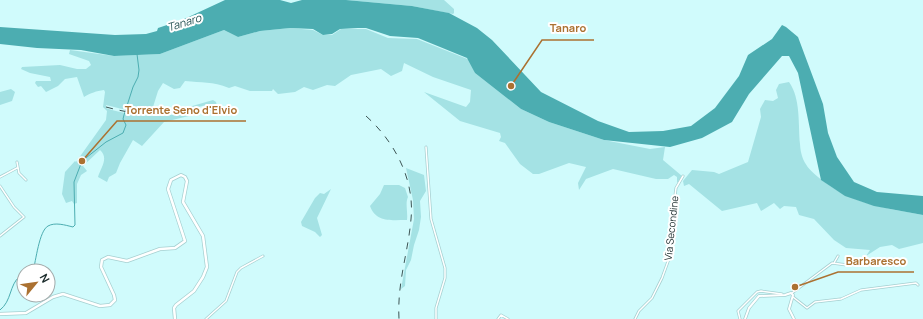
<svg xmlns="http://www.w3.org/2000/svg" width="923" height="319" font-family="Manrope,sans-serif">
	<rect width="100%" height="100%" fill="#d0fbfc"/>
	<path fill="#a4e2e4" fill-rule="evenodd" d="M346,0H444L454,9V13L453,14L412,6Z
		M290,28L313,30L323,35H332L341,29H366L388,38L417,39L470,60L475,73L521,109L549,122L604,140L650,149L665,147L663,160L682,176L677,183V177L674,175L668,179H656L613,169L586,179L579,190L578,183L586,167L569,163L539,174H533L520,164L505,143L499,141L501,137L500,133L460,121L424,92L466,107L470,102L471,90L433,77L404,63L402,71L391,76L381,69L351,75L335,86L327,85L313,90L304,87L295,92L278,94L273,89L272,91H250L235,86L229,88C212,81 202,83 185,81L180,88L174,89L163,83L158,91L153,107L155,111H175L213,100L216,102L218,109L164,122L142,146L133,140L120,163L116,173L109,177L107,182L98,177C101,167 109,158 100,150L83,166L87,171L81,175L77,184V203L74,204L72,201L66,203L62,194L65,172L75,161L76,162L106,120L107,111L103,107L105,92L104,90C96,91 91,93 84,97L77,77L65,79L58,86L46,92L41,86L38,87L35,83L36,81H51L50,77L30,73L21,69L22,67L60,65L77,69H86L91,65L89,61L69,54L70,50L114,56L160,54L224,30L238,37L260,31ZM210,104L211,107C176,117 141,120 106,108V105C147,116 170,115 210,104Z
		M789,82C801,99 798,124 800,144C801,164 811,172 826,183C856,205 887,208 923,215V243L899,249L892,245L880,247L866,256L870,250L846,248L834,240L814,219L799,215L796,207L784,206L780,209L774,203L761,211L757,203L722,211L689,184L684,186L683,181L692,170L714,172L719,174L748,162L761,117L760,109L765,100L773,101L778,98L776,90L779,84Z
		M11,89L15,92L12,101L0,105V92Z
		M406,168L424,175L426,191L420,201L421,217L419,230L414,245L411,260L406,270L405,286L401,289L414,219L413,200Z
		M384,185H399L405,188L408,197C405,203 408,212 407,220C392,220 376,223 370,206L380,194Z
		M331,189L317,218L322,235L320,237L315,232L302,226L301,222L315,198L320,193L324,194Z"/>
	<path fill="#4cadb1" d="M225,0H280L291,3L302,0H346L412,6L449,13L477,28L492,40L541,92L598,121L629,132L663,131L691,126L715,108L739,76L748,55L772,39L782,25L786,27L798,37L823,104L828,133L837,157L854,182L877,192L923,196V215L874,206L845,196L821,180L798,73L789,56H782L749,94L732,122L702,138L670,147L604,140L549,122L521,109L475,73L467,58L418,38L390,36L366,28H358L340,29L332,34L323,35L313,29L290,28L260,31L238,37L224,30L160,54L114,56L81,50L37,48L0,44V27L115,35L146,34L157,31L158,28L182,20Z"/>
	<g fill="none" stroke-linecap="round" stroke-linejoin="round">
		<path stroke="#4cadb1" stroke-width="1" d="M33,271C36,261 39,231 48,226C55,222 65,225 73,227L75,225L74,182L82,161L106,142L123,133L126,125L123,119L124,115L133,87L138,77L139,70L137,54
			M0,310C12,301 9,285 20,276L24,278"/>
		<g stroke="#a6d0d1" stroke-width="3">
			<path id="minor" d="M426,147L431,219L445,268V278L436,308V319
				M17,162L19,173L26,180
				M0,177L17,168
				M0,186L14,207L24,217L0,236
				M834,263L838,256
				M792,293L832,263L847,265L853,262
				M793,297L807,308L815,302L841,299L861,290L916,283L918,285
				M206,319L226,301L237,272L241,268L263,256
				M498,319L501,315L508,319
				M635,319L639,311L652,298L662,278L670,256V234L676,188L683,176
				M740,319L738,311L757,292L761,291L782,294"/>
		</g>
		<g stroke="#a6d0d1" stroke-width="3.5">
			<path id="tertiary" d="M745,319L749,308L759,296L785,295L791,293L793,295L789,309L794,319"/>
		</g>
		<g stroke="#a6d0d1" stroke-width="4">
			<path id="secondary" d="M0,314L26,313L53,297L63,294L100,306L110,305L115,300L114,295L101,267L102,260L108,257L127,261L160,249L175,248L185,241L168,189L171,180L181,175L185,177L187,181L183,202L203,236L207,267L203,277L194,291L176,305L174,308L175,319"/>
		</g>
		<use href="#minor" stroke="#fff" stroke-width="1.5"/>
		<use href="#tertiary" stroke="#fff" stroke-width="2"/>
		<use href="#secondary" stroke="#fff" stroke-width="2.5"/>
		<path stroke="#3d5454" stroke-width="1" stroke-dasharray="7 7" stroke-linecap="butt" d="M106,107C146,118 174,116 214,105
			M366,116C394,141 415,179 411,219C408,254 397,282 399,319"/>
	</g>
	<g text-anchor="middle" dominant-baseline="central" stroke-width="4" stroke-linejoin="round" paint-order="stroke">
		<g font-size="10" fill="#192a2a" stroke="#fff">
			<text transform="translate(671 228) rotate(-84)">Via Secondine</text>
		</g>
		<g font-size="11" font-style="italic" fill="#255153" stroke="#fff">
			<text transform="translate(184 22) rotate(-17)">Tanaro</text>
		</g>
	</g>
	<path fill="none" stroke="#ab7131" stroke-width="1.5" d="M511 86L542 40H594M82 161L117 121H246M795 287L838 272H914"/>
	<g fill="#ab7131" stroke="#fff" stroke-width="1.5">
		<circle cx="511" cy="86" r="4"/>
		<circle cx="82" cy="161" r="4"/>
		<circle cx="795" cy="287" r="4"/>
	</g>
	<g font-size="11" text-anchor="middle" font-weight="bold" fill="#ab7131" stroke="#fff" stroke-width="4" stroke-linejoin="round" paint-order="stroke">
		<text x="568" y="32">Tanaro</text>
		<text x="181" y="114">Torrente Seno d'Elvio</text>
		<text x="876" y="265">Barbaresco</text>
	</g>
	<g transform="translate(36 283) rotate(61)"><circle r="19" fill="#ffffff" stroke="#a3aaaa"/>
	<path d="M0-3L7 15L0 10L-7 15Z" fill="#ab7131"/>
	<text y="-6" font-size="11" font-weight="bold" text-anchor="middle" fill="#192a2a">N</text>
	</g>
</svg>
